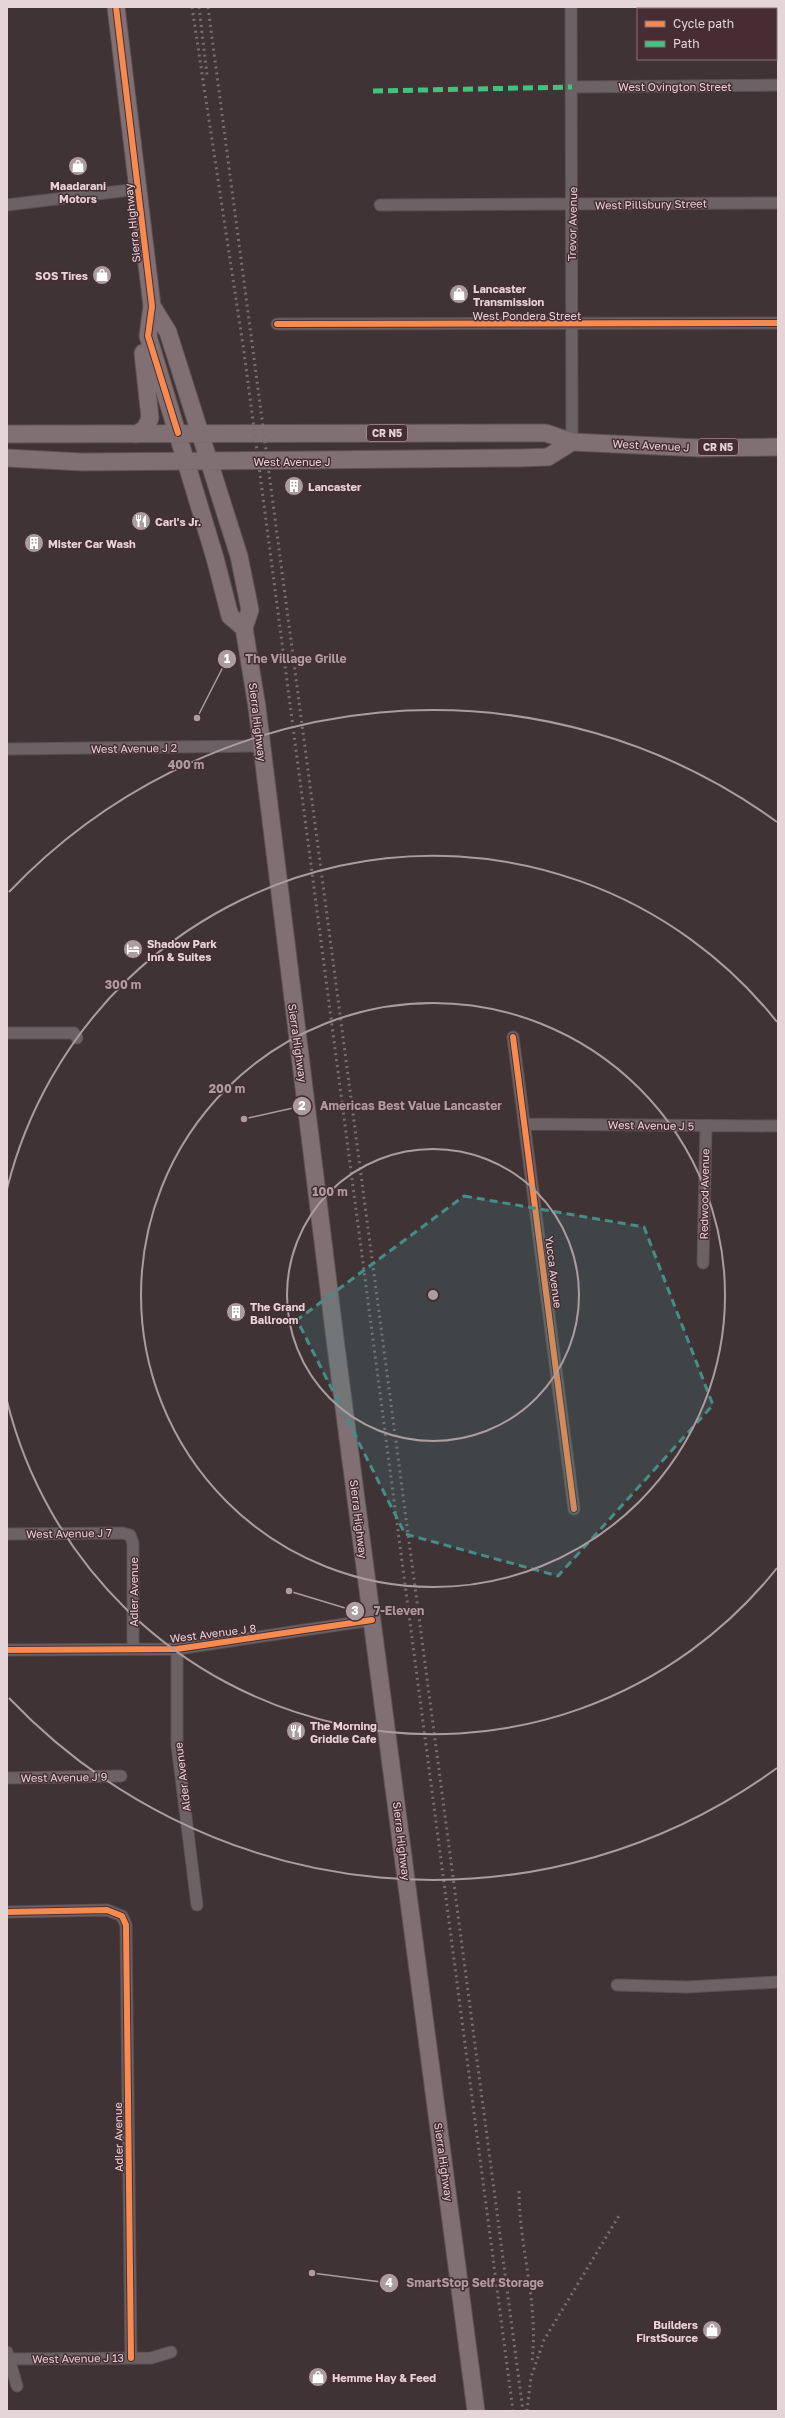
<svg xmlns="http://www.w3.org/2000/svg" width="785" height="2418" font-family="'Golos Text',sans-serif">
	<rect width="100%" height="100%" fill="#403336"/>
	<g fill="none" stroke-linecap="round" stroke-linejoin="round">
		<g stroke="#5c5053" stroke-width="13">
			<path id="minor" d="M571,7L572,442
				M572,87L778,85
				M7,205L138,189
				M380,205L778,203
				M277,324L778,323
				M7,749L262,746
				M7,1033H74L77,1038
				M513,1037L574,1509
				M525,1124L778,1126
				M703,1263L706,1126
				M7,1534L122,1533L130,1535L133,1543V1649
				M177,1649V1745L197,1905
				M7,1650L177,1649L372,1620
				M7,1778L121,1776
				M7,1912L107,1910L122,1916L126,1925L131,2358
				M617,1985L687,1987L778,1982
				M7,2352L17,2386
				M8,2359L151,2358L171,2352"/>
		</g>
		<g stroke="#5c5053" stroke-width="19">
			<path id="primary" d="M116,7L152,306L148,336L215,558L230,616L244,628
				M152,306L168,332L239,556L250,610L244,628L257,707L336,1347L476,2411
				M7,434L546,433L572,442L699,448L778,447
				M136,434L145,429L150,418L143,353
				M7,458L82,462L519,458L548,457L572,442"/>
		</g>
		<use href="#minor" stroke="#6c6164" stroke-width="11"/>
		<use href="#primary" stroke="#807074" stroke-width="17"/>
		<path stroke="#786e71" stroke-width="3" stroke-dasharray="2 4" stroke-linecap="butt" d="M192,7L244,352L513,2411
			M199,7L207,75
			M208,7L523,2411
			M519,2191C519,2247 539,2304 532,2361
			M527,2411L531,2377L544,2340L620,2214"/>
		<path stroke="#40c37c" stroke-width="5" stroke-dasharray="10 5" stroke-linecap="butt" d="M373,91L572,87"/>
		<g stroke="#462d33" stroke-width="8">
			<path id="cycleway" d="M116,7L152,306L148,336L178,433
				M277,324L778,323
				M513,1037L574,1509
				M7,1650L177,1649L372,1620
				M7,1912L107,1910L122,1916L126,1925L131,2358"/>
		</g>
		<use href="#cycleway" stroke="#f68b52" stroke-width="6"/>
	</g>
	<path fill="#448e88" fill-opacity="0.2" stroke="#448e88" stroke-width="3" stroke-dasharray="8 5" stroke-linejoin="round" d="M464,1196L644,1227L713,1405L558,1576L405,1534L297,1320Z"/>
	<g fill="none" stroke="#ab9c9f" stroke-width="2">
		<circle cx="433" cy="1295" r="146"/>
		<circle cx="433" cy="1295" r="292"/>
		<path d="M777 1568A439 439 0 0 1 7 1401M7 1189A439 439 0 0 1 777 1022"/>
		<path d="M777 1768A585 585 0 0 1 9 1698M9 892A585 585 0 0 1 777 822"/>
	</g>
	<defs>
		<g id="shop-disc" transform="scale(1)"><circle r="9.5" fill="#ab9c9f" stroke="#462d33"/><path d="M-5-2.5h2.3a2.7 3.5 0 0 1 5.4 0H5L5.5 6h-11ZM-1.5-2.5h3a1.5 2.3 0 0 0-3 0Z" fill="#fff"/></g>
		<g id="building-disc" transform="scale(1)"><circle r="9.5" fill="#ab9c9f" stroke="#462d33"/><path d="M-4-6H4V6H1V3H-1V6H-4ZM-2.5-4.3h1.7v1.8h-1.7ZM.8-4.3h1.7v1.8H.8ZM-2.5-1h1.7V.8h-1.7ZM.8-1h1.7V.8H.8Z" fill="#fff"/></g>
		<g id="restaurant-disc" transform="scale(1)"><circle r="9.5" fill="#ab9c9f" stroke="#462d33"/><path d="M-5-6h1v4h1v-4h1v4h1v-4h1v5L-1.5 .5V6h-2V.5L-5-1ZM5-6V6H3V1.5H1.5Q1.5-4 5-6Z" fill="#fff"/></g>
		<g id="hotel-disc" transform="scale(1)"><circle r="9.5" fill="#ab9c9f" stroke="#462d33"/><path d="M-6-4.5h1.5V1H6V5H4.5V3h-9V5H-6ZM-4 0a1.8 1.8 0 1 1 3.6 0ZM.5 0V-2.5h3Q6-2.5 6 0Z" fill="#fff"/></g>
	</defs>
	<g fill-rule="evenodd">
		<use href="#shop-disc" x="78" y="166"/>
		<use href="#shop-disc" x="102" y="275"/>
		<use href="#shop-disc" x="459" y="294"/>
		<use href="#building-disc" x="294" y="486"/>
		<use href="#restaurant-disc" x="141" y="521"/>
		<use href="#building-disc" x="34" y="543"/>
		<use href="#hotel-disc" x="133" y="949"/>
		<use href="#building-disc" x="236" y="1312"/>
		<use href="#restaurant-disc" x="296" y="1731"/>
		<use href="#shop-disc" x="712" y="2330"/>
		<use href="#shop-disc" x="318" y="2377"/>
	</g>
	<g text-anchor="middle" dominant-baseline="central" stroke-width="3" stroke-linejoin="round" paint-order="stroke">
		<g fill="#462d33" stroke="#b5a2a6" stroke-width="1">
			<rect x="367" y="425" width="40" height="16" rx="3"/>
			<rect x="698" y="439" width="40" height="16" rx="3"/>
		</g>
		<g font-size="10" font-weight="bold" fill="#e5d4d8">
			<text x="387" y="433">CR N5</text>
			<text x="718" y="447">CR N5</text>
		</g>
		<g font-size="11" fill="#e5d4d8" stroke="#462d33">
			<text x="675" y="86">West Ovington Street</text>
			<text transform="translate(651 204) rotate(-1)">West Pillsbury Street</text>
			<text transform="translate(132 223) rotate(-96)">Sierra Highway</text>
			<text transform="translate(572 224) rotate(-89)">Trevor Avenue</text>
			<text x="527" y="315">West Pondera Street</text>
			<text transform="translate(651 445) rotate(3)">West Avenue J</text>
			<text x="292" y="461">West Avenue J</text>
			<text transform="translate(258 722) rotate(83)">Sierra Highway</text>
			<text transform="translate(134 748) rotate(-1)">West Avenue J 2</text>
			<text transform="translate(298 1043) rotate(82)">Sierra Highway</text>
			<text transform="translate(651 1125) rotate(1)">West Avenue J 5</text>
			<text transform="translate(704 1194) rotate(-89)">Redwood Avenue</text>
			<text transform="translate(554 1272) rotate(83)">Yucca Avenue</text>
			<text transform="translate(359 1519) rotate(83)">Sierra Highway</text>
			<text transform="translate(69 1533) rotate(-1)">West Avenue J 7</text>
			<text transform="translate(133 1592) rotate(-90)">Adler Avenue</text>
			<text transform="translate(213 1633) rotate(-7)">West Avenue J 8</text>
			<text transform="translate(64 1777) rotate(-1)">West Avenue J 9</text>
			<text transform="translate(182 1777) rotate(-97)">Alder Avenue</text>
			<text transform="translate(402 1841) rotate(83)">Sierra Highway</text>
			<text transform="translate(118 2137) rotate(-91)">Adler Avenue</text>
			<text transform="translate(444 2162) rotate(82)">Sierra Highway</text>
			<text transform="translate(78 2358) rotate(-1)">West Avenue J 13</text>
		</g>
		<g font-size="11" font-weight="bold" fill="#e5d4d8" stroke="#462d33" text-anchor="start">
			<text x="78" y="185" text-anchor="middle">Maadarani<tspan x="78" dy="13">Motors</tspan></text>
			<text x="88" y="275" text-anchor="end">SOS Tires</text>
			<text x="473" y="288">Lancaster<tspan x="473" dy="13">Transmission</tspan></text>
			<text x="308" y="486">Lancaster</text>
			<text x="155" y="521">Carl's Jr.</text>
			<text x="48" y="543">Mister Car Wash</text>
			<text x="147" y="943">Shadow Park<tspan x="147" dy="13">Inn &amp; Suites</tspan></text>
			<text x="250" y="1306">The Grand<tspan x="250" dy="13">Ballroom</tspan></text>
			<text x="310" y="1725">The Morning<tspan x="310" dy="13">Griddle Cafe</tspan></text>
			<text x="698" y="2324" text-anchor="end">Builders<tspan x="698" dy="13">FirstSource</tspan></text>
			<text x="332" y="2377">Hemme Hay &amp; Feed</text>
		</g>
	</g>
	<circle cx="433" cy="1295" r="6" fill="#ab9c9f" stroke="#462d33" stroke-width="2"/>
	<g font-size="12" text-anchor="middle" font-weight="bold" fill="#ab9c9f" stroke="#462d33" stroke-width="3" stroke-linejoin="round" paint-order="stroke">
		<text x="186" y="769">400 m</text>
		<text x="123" y="989">300 m</text>
		<text x="227" y="1093">200 m</text>
		<text x="330" y="1196">100 m</text>
	</g>
	<path fill="none" stroke="#ab9c9f" stroke-width="1.5" d="M197 718L227 659M244 1119L302 1106M289 1591L355 1611M312 2273L389 2283"/>
	<g fill="#ab9c9f" stroke="#462d33" stroke-width="1.5">
		<circle cx="197" cy="718" r="4"/>
		<circle cx="244" cy="1119" r="4"/>
		<circle cx="289" cy="1591" r="4"/>
		<circle cx="312" cy="2273" r="4"/>
		<circle cx="227" cy="659" r="10"/>
		<circle cx="302" cy="1106" r="10"/>
		<circle cx="355" cy="1611" r="10"/>
		<circle cx="389" cy="2283" r="10"/>
	</g>
	<g font-size="12" text-anchor="middle" font-weight="bold" fill="#fff">
		<text x="227" y="663">1</text>
		<text x="302" y="1110">2</text>
		<text x="355" y="1615">3</text>
		<text x="389" y="2287">4</text>
	</g>
	<g font-size="12" text-anchor="middle" font-weight="bold" fill="#ab9c9f" stroke="#462d33" stroke-width="3" stroke-linejoin="round" paint-order="stroke">
		<text x="296" y="663">The Village Grille</text>
		<text x="411" y="1110">Americas Best Value Lancaster</text>
		<text x="399" y="1615">7-Eleven</text>
		<text x="475" y="2287">SmartStop Self Storage</text>
	</g>
	<rect width="785" height="2418" fill="none" stroke="#e5d4d8" stroke-width="16"/>
	<rect x="637" y="8" width="140" height="52" fill="#462d33" stroke="#867075"/>
	<rect x="645" y="21" width="20" height="6" fill="#f68b52" stroke="#867075"/>
	<text x="673" y="28" font-size="12" fill="#e5d4d8">Cycle path</text>
	<rect x="645" y="41" width="20" height="6" fill="#40c37c" stroke="#867075"/>
	<text x="673" y="48" font-size="12" fill="#e5d4d8">Path</text>
</svg>
